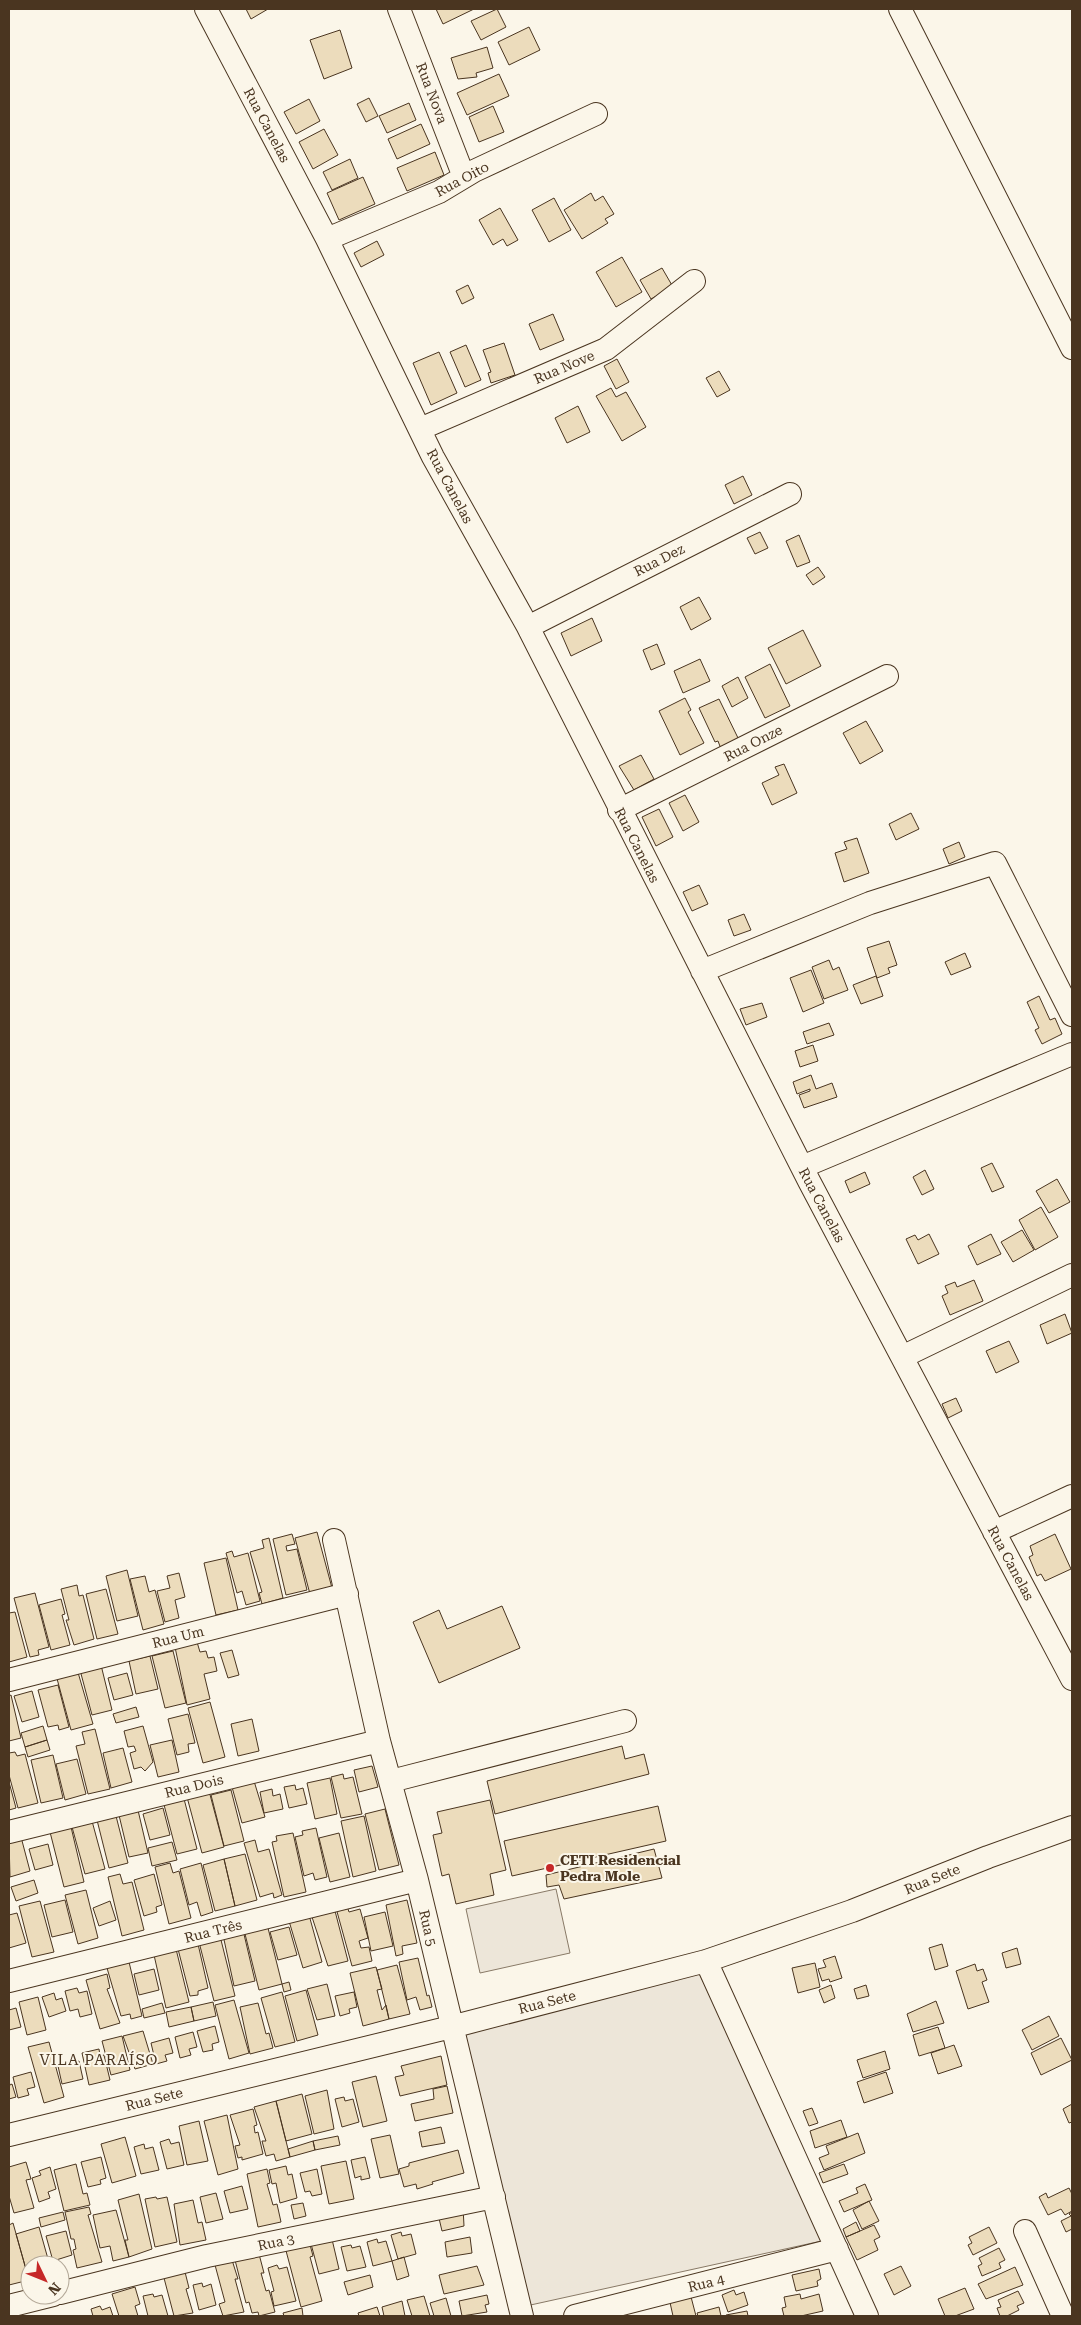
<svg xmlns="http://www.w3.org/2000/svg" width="1081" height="2325" font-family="'Roboto Serif',serif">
	<rect width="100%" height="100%" fill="#fbf6e9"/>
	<path fill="#ede6d9" stroke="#887966" d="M556,1889L570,1953L480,1973L466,1909Z
		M699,1973L826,2240L526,2306L460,2032Z"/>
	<path fill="#ecdcbc" stroke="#4a3520" d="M246,9H268L251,19Z
		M436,9H474L443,24Z
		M497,9L506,27L481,40L471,21Z
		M529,27L540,50L509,65L498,42Z
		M340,30L352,68L324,79L310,40Z
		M487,47L493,68L476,73L477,77L458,79L451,58Z
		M499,74L509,96L467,115L457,93Z
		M369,98L378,116L366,122L357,104Z
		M309,99L320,121L296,134L284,112Z
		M409,103L416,120L387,133L379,116Z
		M493,106L504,132L479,142L469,117Z
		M421,124L430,144L397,159L388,139Z
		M324,129L338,155L313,169L299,142Z
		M435,152L444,175L407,191L397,168Z
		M350,159L358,178L332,190L323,172Z
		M363,177L375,204L339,220L327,193Z
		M591,193L595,201L603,196L614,214L605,219L608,223L582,239L564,210Z
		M554,198L571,230L549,242L532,210Z
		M500,208L518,240L507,246L503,239L493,245L479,220Z
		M377,241L384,255L361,267L354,253Z
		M622,257L642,292L616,307L596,272Z
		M662,268L673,287L651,299L640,280Z
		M468,285L474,298L462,304L456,291Z
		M553,314L564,340L540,350L529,324Z
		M504,343L515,375L491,383L488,373L491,372L483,350Z
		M466,345L481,380L465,387L450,352Z
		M439,352L457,393L431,405L413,363Z
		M617,359L629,382L616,389L604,366Z
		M719,371L730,390L717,397L706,378Z
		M611,388L616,397L626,392L646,427L622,441L596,396Z
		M578,406L590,432L567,443L555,418Z
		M743,476L752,495L734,504L725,485Z
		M760,532L768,548L755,554L747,538Z
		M799,535L810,562L797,567L786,541Z
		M818,567L825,577L813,585L806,575Z
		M699,597L711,619L691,630L680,607Z
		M592,618L602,641L571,656L561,633Z
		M803,630L821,666L786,684L768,648Z
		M657,644L665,664L651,670L643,650Z
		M700,659L710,681L683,693L674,671Z
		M770,664L790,706L765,718L745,677Z
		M738,677L748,698L732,707L722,686Z
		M685,698L691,710L688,712L704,743L680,755L659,711Z
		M719,699L739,740L721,749L718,741L715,742L699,708Z
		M866,721L883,751L860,764L843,733Z
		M641,755L654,779L634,790L619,766Z
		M784,764L797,793L772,805L762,783L779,775L775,767Z
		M685,795L699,822L683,831L669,803Z
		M659,809L673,837L656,846L642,817Z
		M911,813L919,829L896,840L889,824Z
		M857,838L869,873L844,882L835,853L847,849L844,842Z
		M959,842L965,857L949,864L943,849Z
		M699,885L708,904L692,911L683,892Z
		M744,914L751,930L734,936L728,920Z
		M889,941L897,965L888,968L890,973L877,978L867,948Z
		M965,953L971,967L951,975L945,962Z
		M829,960L833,970L839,967L848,990L824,999L812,967Z
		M811,970L824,1003L803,1012L790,978Z
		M876,976L883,996L861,1004L853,985Z
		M1039,996L1050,1020L1055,1018L1062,1034L1042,1044L1035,1030L1039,1028L1027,1002Z
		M762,1003L767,1017L746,1025L740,1009Z
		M829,1023L834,1035L807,1044L803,1032Z
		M813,1045L818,1061L800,1067L795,1051Z
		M811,1075L816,1089L832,1083L837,1097L804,1108L799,1095L810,1091V1089L797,1094L793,1082Z
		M992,1163L1004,1187L992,1192L981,1168Z
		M925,1170L934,1189L922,1195L913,1177Z
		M865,1172L870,1184L850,1193L845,1181Z
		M1057,1179L1070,1202L1049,1213L1036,1191Z
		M1041,1207L1058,1237L1035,1250L1019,1220Z
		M1022,1230L1034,1250L1013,1262L1001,1242Z
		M929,1234L939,1254L918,1264L906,1239L915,1235L918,1240Z
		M991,1234L1001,1254L977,1265L968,1246Z
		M974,1280L983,1301L950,1315L942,1296L948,1293L945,1286L955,1282L957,1287Z
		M1065,1314L1072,1333L1047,1344L1040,1325Z
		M1009,1341L1019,1362L996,1373L986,1351Z
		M956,1398L962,1411L948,1418L942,1404Z
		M317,1532L332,1588L310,1594L295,1538Z
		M292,1534L295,1544L286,1546L287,1551L297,1549L307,1590L286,1595L273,1539Z
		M1055,1534L1071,1569L1045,1581L1041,1574L1037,1576L1029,1557L1033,1555L1030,1546Z
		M269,1538L283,1598L262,1604L259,1593L262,1592L250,1552L264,1548L262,1540Z
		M232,1551L234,1557L248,1553L260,1601L246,1605L242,1591L237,1593L226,1553Z
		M226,1558L238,1610L216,1615L204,1563Z
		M127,1570L138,1616L117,1621L106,1576Z
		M179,1573L185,1597L175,1600L179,1618L165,1622L157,1591L170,1588L167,1576Z
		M145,1576L149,1592L155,1590L164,1624L143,1630L130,1579Z
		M77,1585L79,1596L83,1595L94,1639L74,1645L66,1620H69L61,1589Z
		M106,1589L118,1634L97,1639L86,1594Z
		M35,1593L49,1647L38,1650L39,1655L30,1657L14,1598Z
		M61,1599L65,1614L62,1615L70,1645L51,1650L39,1605Z
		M502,1606L520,1648L439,1683L413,1622L439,1610L447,1629Z
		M15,1612L27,1657L9,1662V1613Z
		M197,1642L200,1652L206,1651L208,1658L214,1657L217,1671L204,1674L210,1699L187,1705L175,1647Z
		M232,1650L239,1675L228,1678L220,1653Z
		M173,1651L186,1703L165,1708L152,1656Z
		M150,1656L158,1689L136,1694L129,1661Z
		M101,1665L112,1710L92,1715L80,1670Z
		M77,1669L93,1724L71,1730L56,1675Z
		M127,1673L133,1695L114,1700L108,1678Z
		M58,1685L69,1727L59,1730L58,1725L48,1727L38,1690Z
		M32,1691L39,1717L22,1722L14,1696Z
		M11,1695L21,1738L9,1741V1696Z
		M210,1702L225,1757L203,1763L188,1708Z
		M136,1707L139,1717L116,1723L113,1714Z
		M188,1714L195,1743L188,1744L189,1752L177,1755L168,1719Z
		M252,1719L259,1751L238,1756L231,1724Z
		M43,1726L47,1740L25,1747L21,1733Z
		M143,1726L153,1762L145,1771L141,1767L134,1769L130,1753L136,1751L134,1746L128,1747L124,1731Z
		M95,1729L110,1789L88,1794L76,1746L85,1744L82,1732Z
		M47,1740L50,1750L28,1757L25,1747Z
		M172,1740L179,1772L158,1777L150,1745Z
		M622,1746L625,1759L644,1754L649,1774L495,1814L487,1781Z
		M123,1748L132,1782L111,1788L103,1753Z
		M15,1752L17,1756L25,1754L38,1803L18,1808L9,1775V1753Z
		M53,1755L63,1798L41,1803L31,1760Z
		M77,1759L86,1794L65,1800L56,1764Z
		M372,1766L378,1787L359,1792L354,1770Z
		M343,1774L344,1779L353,1777L362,1814L341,1818L331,1777Z
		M330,1778L337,1814L315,1819L307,1783Z
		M254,1781L265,1817L242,1823L232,1787Z
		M9,1782L16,1808L9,1810Z
		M295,1785L296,1790L303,1788L307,1804L289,1808L284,1787Z
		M272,1789L273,1796L280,1794L283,1809L264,1813L260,1792Z
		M231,1790L244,1841L224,1846L211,1795Z
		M209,1791L224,1847L202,1853L187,1797Z
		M183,1795L197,1849L177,1854L163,1801Z
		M490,1800L506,1870L490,1874L494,1895L456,1904L449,1874L442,1876L433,1835L442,1833L437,1812Z
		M137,1806L148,1853L129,1857L118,1811Z
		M658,1806L666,1841L512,1876L504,1841Z
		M163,1808L170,1835L150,1840L143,1814Z
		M385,1809L399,1865L379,1870L365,1814Z
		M116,1816L128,1863L109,1868L97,1820Z
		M364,1816L376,1871L353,1877L341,1821Z
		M92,1821L105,1869L85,1874L72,1827Z
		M71,1827L84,1882L64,1887L50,1832Z
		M316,1828L327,1877L315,1880L313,1873L304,1876L295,1837L303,1835L302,1831Z
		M293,1833L306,1892L284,1897L272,1842L277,1841L276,1836Z
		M339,1833L350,1877L330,1882L319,1838Z
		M21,1837L30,1871L10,1877L9,1840Z
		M255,1840L258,1852L269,1849L282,1895L274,1898L273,1893L260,1897L244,1843Z
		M172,1842L177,1860L152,1866L148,1848Z
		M48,1844L53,1865L35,1870L29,1849Z
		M654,1849L662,1878L564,1899L559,1885L547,1887L546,1875Z
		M245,1854L257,1900L235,1906L224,1859Z
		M224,1859L235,1906L215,1911L203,1865Z
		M170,1863L173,1873L179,1871L191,1918L169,1924L155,1867Z
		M201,1863L213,1912L201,1916L197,1902L189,1905L180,1869Z
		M120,1874L123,1884L132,1882L144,1930L122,1936L108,1877Z
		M154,1874L162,1905L156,1907L157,1912L144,1916L134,1880Z
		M34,1880L38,1893L16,1901L11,1887Z
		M86,1890L98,1938L78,1944L65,1895Z
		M65,1900L73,1932L52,1937L44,1905Z
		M407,1900L417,1943L402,1946L403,1954L396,1956L386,1905Z
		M40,1901L54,1952L32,1957L19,1906Z
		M110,1901L116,1920L99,1926L93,1908Z
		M347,1906L349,1912L360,1909L368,1938L359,1941L361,1948L369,1947L372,1961L352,1966L336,1908Z
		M335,1911L348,1961L328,1966L312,1917Z
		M385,1912L393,1946L371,1951L364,1917Z
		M17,1913L26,1943L9,1948V1915Z
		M309,1915L322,1962L303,1968L289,1921Z
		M267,1924L282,1984L259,1990L244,1930Z
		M289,1927L297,1955L278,1960L270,1932Z
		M243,1930L255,1981L234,1986L223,1935Z
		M220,1936L235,1996L214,2001L199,1942Z
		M198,1944L208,1988L198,1991V1995L190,1996L178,1949Z
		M942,1944L948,1966L935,1970L929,1948Z
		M1017,1948L1021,1964L1006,1968L1002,1953Z
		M176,1949L189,2002L166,2008L154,1955Z
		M835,1956L842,1978L830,1982L829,1979L822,1981L818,1969L826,1967L823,1960Z
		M418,1958L427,1996L429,1995L432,2007L420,2010L416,1997L407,2000L399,1962Z
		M129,1962L142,2016L131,2019L130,2014L121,2016L107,1968Z
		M815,1963L820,1987L798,1993L792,1968Z
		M975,1964L977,1971L983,1969L987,1980L982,1982L989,2002L968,2009L956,1971Z
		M397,1965L410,2014L389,2019L377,1970Z
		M376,1967L382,1989L377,1990L382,2010L386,2005L389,2019L363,2026L350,1973Z
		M154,1969L159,1990L139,1995L134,1974Z
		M107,1974L110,1988L107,1989L120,2023L100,2029L86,1980Z
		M289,1982L291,1990L284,1992L282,1984Z
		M327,1984L335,2016L317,2020L307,1989Z
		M831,1985L835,1998L824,2003L819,1990Z
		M866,1985L869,1996L857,1999L854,1989Z
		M77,1988L79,1993L87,1991L92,2014L80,2017L78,2009L70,2011L65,1991Z
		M306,1990L318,2035L297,2041L285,1996Z
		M282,1992L295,2042L275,2047L261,1998Z
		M354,1992L357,2007L349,2009L350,2013L340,2016L335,1996Z
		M54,1993L56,2000L62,1998L66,2011L49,2017L42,1997Z
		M38,1997L46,2030L27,2035L19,2002Z
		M234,2000L249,2053L229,2059L215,2005Z
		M936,2001L944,2023L913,2032L907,2014Z
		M213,2002L216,2016L194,2021L191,2007Z
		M162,2003L165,2013L144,2018L142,2009Z
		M258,2003L266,2034L269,2033L273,2048L250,2054L240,2007Z
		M191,2007L194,2021L169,2027L166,2012Z
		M9,2008V2010L16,2008L21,2027L9,2030Z
		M1049,2016L1059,2036L1032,2050L1022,2030Z
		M215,2026L219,2042L212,2044L213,2050L203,2052L197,2031Z
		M938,2027L945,2048L919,2056L913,2035Z
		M143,2031L153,2064L135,2069L123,2036Z
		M193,2032L197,2047L189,2049L191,2055L180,2058L175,2037Z
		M122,2036L130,2070L111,2075L102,2041Z
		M169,2038L173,2053L165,2055L167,2061L156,2064L151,2043Z
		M1061,2038L1072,2060L1041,2075L1031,2053Z
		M49,2042L64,2097L44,2103L28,2047Z
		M954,2045L962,2066L938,2074L931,2053Z
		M99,2049L100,2056L104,2055L110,2080L89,2085L82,2053Z
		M885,2051L890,2069L863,2078L857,2060Z
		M441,2056L447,2085L400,2096L395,2077L404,2075L401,2066Z
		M79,2061L83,2079L62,2084L58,2066Z
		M31,2072L35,2087L27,2089L29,2095L18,2098L13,2077Z
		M886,2072L893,2093L864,2103L857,2082Z
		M376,2076L387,2121L363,2127L352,2082Z
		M9,2081L10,2085L12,2084L16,2097L9,2099Z
		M447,2086L453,2113L415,2121L411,2104L434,2099L433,2089Z
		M327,2090L334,2129L314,2134L305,2096Z
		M302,2094L312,2134L286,2141L276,2101Z
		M344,2097L345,2101L353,2099L359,2122L342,2127L335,2099Z
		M276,2101L290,2157L276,2161L274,2154L266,2156L262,2141H266L254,2107Z
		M1072,2104V2122L1069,2123L1063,2109Z
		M812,2108L818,2123L809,2126L803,2111Z
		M253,2109L257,2125L254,2126L255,2133L258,2132L263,2154L242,2160V2157L238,2158L235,2146L240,2145L230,2115Z
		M227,2115L238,2169L218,2175L204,2121Z
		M841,2120L847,2137L815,2148L810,2131Z
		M199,2121L208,2161L187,2165L179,2126Z
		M441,2127L445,2143L422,2147L419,2132Z
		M858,2133L865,2153L824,2170L819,2158L829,2154L826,2146Z
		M390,2135L399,2174L380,2178L371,2139Z
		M338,2136L340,2145L315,2150L313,2141Z
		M125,2137L136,2176L112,2183L101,2144Z
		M169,2139L171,2144L179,2142L184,2165L167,2169L160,2142Z
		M313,2141L315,2150L290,2157L288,2149Z
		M144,2144L145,2149L153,2147L159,2170L141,2174L134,2147Z
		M458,2150L464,2173L432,2182L433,2184L417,2189L416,2184L404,2187L399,2169L409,2166V2163Z
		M101,2157L106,2178L100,2180L101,2184L88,2187L81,2162Z
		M365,2157L370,2178L361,2180V2176L355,2178L351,2160Z
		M346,2161L354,2199L329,2204L321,2166Z
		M26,2162L31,2179L26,2180L34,2208L14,2213L9,2196V2167Z
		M76,2164L83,2194L87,2193L90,2205L64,2211L54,2170Z
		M844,2164L848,2174L823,2183L819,2173Z
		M286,2166L288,2175L292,2174L297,2198L280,2203L276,2183L272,2184L269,2170Z
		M50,2167L56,2189L48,2192L50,2198L39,2202L32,2178L41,2175L39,2171Z
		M267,2169L270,2183L267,2184L273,2205L277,2204L281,2222L258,2227L247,2174Z
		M317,2169L322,2194L312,2196L310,2191L305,2192L300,2173Z
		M865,2184L872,2200L844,2212L839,2201L858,2193L856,2188Z
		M242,2186L248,2209L230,2213L224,2191Z
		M1069,2188L1072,2194V2211L1065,2215L1061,2209L1048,2215L1039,2197L1046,2193L1048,2198Z
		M216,2193L223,2219L206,2223L200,2197Z
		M139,2194L152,2249L129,2257L125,2240H128L118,2200Z
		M156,2197L157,2199L167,2197L177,2242L155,2247L145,2199Z
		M193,2200L198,2223L202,2222L206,2240L180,2245L174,2204Z
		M869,2201L879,2221L862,2229L853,2210Z
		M303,2203L306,2216L294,2219L291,2205Z
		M89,2207L91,2214L88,2215L102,2262L77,2268L73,2250L76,2249L74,2239H71L65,2212Z
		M463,2207L464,2226L442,2231L438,2214Z
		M116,2210L129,2257L113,2261L110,2246L100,2248L93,2215Z
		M63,2212L65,2220L41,2227L39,2218Z
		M1072,2212V2229L1066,2232L1061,2221L1071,2216L1069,2214Z
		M856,2222L860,2231L846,2237L843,2229Z
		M13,2223L29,2280L9,2285V2225Z
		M874,2225L880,2237L874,2240L878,2250L857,2260L846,2237Z
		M39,2227L48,2259L37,2262L38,2265H30L29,2280L16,2234Z
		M989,2227L997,2243L973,2255L968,2245L972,2243L969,2237Z
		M66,2231L72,2255L53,2261L46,2236Z
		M401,2232L402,2236L411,2234L416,2254L398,2259L391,2235Z
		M331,2235L339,2269L319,2274L310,2240Z
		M470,2237L472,2253L447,2257L445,2242Z
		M377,2239L378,2243L386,2241L392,2261L373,2266L367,2242Z
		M309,2241L313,2256L310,2257L322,2301L301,2307L285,2247Z
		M351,2245L352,2248L360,2246L366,2267L347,2271L341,2247Z
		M999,2248L1005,2260L999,2263L1001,2268L982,2276L978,2266L982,2264L979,2258Z
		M259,2254L264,2273H261L266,2291L269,2290L275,2312L259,2316L258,2312L252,2313L249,2302L246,2303L235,2260Z
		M404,2257L409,2276L397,2280L392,2261Z
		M232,2260L238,2279H235L244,2312L223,2316L219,2304L225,2302L215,2265Z
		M277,2265L279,2269L287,2267L296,2301L274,2306L271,2292L274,2291L268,2268Z
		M477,2266L484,2285L444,2294L439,2275Z
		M901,2266L911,2286L894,2295L884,2274Z
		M1015,2267L1023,2285L986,2299L978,2284Z
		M819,2269L821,2279L817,2281L818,2286L796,2291L792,2275Z
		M185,2272L189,2288L186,2289L193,2313L174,2316L164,2278Z
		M370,2275L373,2287L348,2295L344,2282Z
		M202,2283L203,2287L211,2284L216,2305L199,2310L193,2285Z
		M135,2287L140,2304L135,2306L138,2316H119L112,2294Z
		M965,2288L974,2309L955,2316H945L938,2299Z
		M734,2290L736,2295L744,2292L748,2305L728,2312L722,2295Z
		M1018,2291L1024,2303L1017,2306L1019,2310L1007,2316H1000L997,2308L1001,2307L998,2300Z
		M690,2293L696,2316H673L669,2298Z
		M153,2294L154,2297L162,2295L168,2316H148L143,2296Z
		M800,2294L801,2299L819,2294L823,2311L801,2316H784L782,2308L786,2307L784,2297Z
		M487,2295L489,2304L485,2305L487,2312L462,2316L459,2301Z
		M424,2296L430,2316H412L407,2300Z
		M446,2298L451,2316H434L430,2303Z
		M402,2301L405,2316H384L382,2307Z
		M100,2306L102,2310L110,2307L113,2316H93L91,2309Z
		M377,2307L380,2316H359L358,2313Z
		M719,2307L721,2316H698L697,2313Z
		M302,2308L303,2316H284L283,2313Z
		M747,2311L748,2316H727L726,2315Z"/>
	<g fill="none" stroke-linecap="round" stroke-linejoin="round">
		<g stroke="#4a3520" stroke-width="24">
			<path id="minor" d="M206,9L327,239L433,457L528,627L809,1181L1072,1679
				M399,9L464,177
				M900,9L1072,348
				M327,239L439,192L474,171L596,114
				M420,429L606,349L694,281
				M528,627L790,494
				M619,810L887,676
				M702,971L870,903L995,863L1072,1015
				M802,1167L1072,1054
				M902,1357L1072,1275
				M994,1532L1072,1496
				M334,1540L379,1741L417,1880L522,2316
				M9,1680L347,1594
				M391,1781L625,1721
				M9,1832L379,1741
				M706,1961L867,2316
				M9,1981L417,1880
				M9,2135L451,2027L706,1961L852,1911L988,1857L1072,1827
				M1025,2231L1063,2316
				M60,2293L207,2256L494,2197
				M9,2306L53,2295
				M575,2316L837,2249"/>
		</g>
		<use href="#minor" stroke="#fbf6e9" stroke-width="22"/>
	</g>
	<circle fill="#c62828" stroke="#fbf6e9" stroke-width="2" cx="550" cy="1868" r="5"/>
	<g text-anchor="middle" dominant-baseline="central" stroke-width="4" stroke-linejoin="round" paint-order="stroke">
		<g font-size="14" fill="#4a3520" stroke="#fbf6e9">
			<text transform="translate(432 93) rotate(69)">Rua Nova</text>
			<text transform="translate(267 125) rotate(62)">Rua Canelas</text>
			<text transform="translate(462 179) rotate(-28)">Rua Oito</text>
			<text transform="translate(564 367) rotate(-23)">Rua Nove</text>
			<text transform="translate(450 486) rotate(62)">Rua Canelas</text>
			<text transform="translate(659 560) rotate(-27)">Rua Dez</text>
			<text transform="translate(753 743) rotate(-27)">Rua Onze</text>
			<text transform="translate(637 845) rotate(63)">Rua Canelas</text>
			<text transform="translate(822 1205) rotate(62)">Rua Canelas</text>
			<text transform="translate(1011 1563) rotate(62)">Rua Canelas</text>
			<text transform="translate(178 1637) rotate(-14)">Rua Um</text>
			<text transform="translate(194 1786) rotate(-14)">Rua Dois</text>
			<text transform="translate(932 1879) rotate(-22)">Rua Sete</text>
			<text transform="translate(428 1928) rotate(77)">Rua 5</text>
			<text transform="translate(213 1931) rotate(-14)">Rua Três</text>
			<text transform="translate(547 2002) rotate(-14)">Rua Sete</text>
			<text transform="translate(154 2099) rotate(-14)">Rua Sete</text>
			<text transform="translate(276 2242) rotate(-12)">Rua 3</text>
			<text transform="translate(706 2283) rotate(-14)">Rua 4</text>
		</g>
		<g font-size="14" font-weight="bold" fill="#4a3520" stroke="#fbf6e9" text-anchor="start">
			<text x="560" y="1860">CETI Residencial<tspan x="560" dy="16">Pedra Mole</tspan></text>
		</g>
		<g font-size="15" letter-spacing="1" fill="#4a3520" stroke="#fbf6e9">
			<text x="99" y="2060">VILA PARAÍSO</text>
		</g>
	</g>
	<rect width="1081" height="2325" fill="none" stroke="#4a3520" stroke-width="20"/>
	<g transform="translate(45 2280) rotate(133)"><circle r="24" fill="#fbf6e9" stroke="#b4a999"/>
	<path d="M0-4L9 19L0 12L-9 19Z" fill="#c62828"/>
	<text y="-8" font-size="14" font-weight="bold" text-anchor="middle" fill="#4a3520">N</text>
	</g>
</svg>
